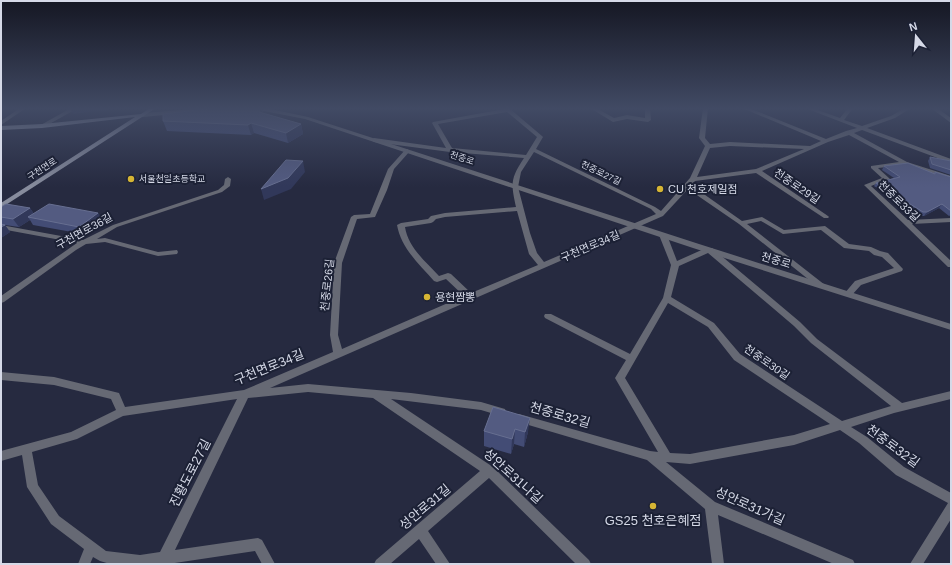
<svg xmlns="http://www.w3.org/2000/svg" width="952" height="565" font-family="Arial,'Noto Sans KR',sans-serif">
	<rect width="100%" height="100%" fill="#262a40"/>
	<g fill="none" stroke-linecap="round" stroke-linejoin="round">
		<path fill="#666974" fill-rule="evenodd" d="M20,108H26L1,125V121Z
			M71,108H78L44,127L39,126Z
			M504,108H509L542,136L543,137L536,149L655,207L661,211L690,178L705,146L699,138L703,108H708L705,138L710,144L730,142L810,146L821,141L742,108H749L826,139L846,131L857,128L805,108H812L840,118L848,108H853L844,120L862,126L891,116L905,108H911L895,118L867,128L951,159V163L862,130L854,133L907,162L951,176V180L905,165L878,168L890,179L871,186L908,220L951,218V222L912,224L951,261V267H948L864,185L882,178L871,168V166L899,162L849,135L828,142L762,171L828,216L829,217L828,218H824L756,173L695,181L691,185L742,221L762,217L784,230L825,226L849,244L871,247L880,251L888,253L903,269L902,271L861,285L851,296H845L844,294L855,281L894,268L882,257L874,255L869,251L844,248L821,230L783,234L761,221L747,224L825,285L824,287H818L739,224L688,189L663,216L270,388L308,384L411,393L481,402L505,409L506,412L505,415L501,416L481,410L391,399L493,467L589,560L591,564H576L489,478L428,531L450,564H436L419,539L390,564H374L376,560L480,471L373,398L308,392L248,398L175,550L258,538L262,540L275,564H262L255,551L168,564H110L100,561L93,557L90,564H78L84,549L51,524L27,487L22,455L1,461V451L71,432L116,410L111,399L54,385L1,380V372L54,377L115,392L119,393L125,407L244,390L333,352L330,335L334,263L351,217L354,215L370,214L388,169L405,150L407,149L410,151L394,169L387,190L375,217L357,219L342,263L338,335L342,349L464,296L446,279L437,282L434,281C419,264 401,248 397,225L401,223L428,219L431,216L445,213L516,207C511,184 510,179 524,158L450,152L374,142L371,140L374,138L446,148L432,123L433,122L504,109ZM507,112L537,137L526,155L452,148L438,124ZM730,146L804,149L756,169L697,177L710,148ZM534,152L651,209L656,214L544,262L537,253L530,233L518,187L521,172ZM517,211L529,254L538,265L471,293L451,274L448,273L439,276C425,261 408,247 405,227L431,223L433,222L436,219L445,217ZM237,399L160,552L140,555L106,551L59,516L38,485L32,452L77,439L123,416Z
			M590,108H596L614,118L627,115L645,118V108H650L651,120L648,122L627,119L613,122Z
			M931,108H937L951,118V123Z
			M228,177L231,179L230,186L222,192L117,227L97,239L105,238L158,252L177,250L178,252L177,254L158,256L105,242L86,244L76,250L4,302L1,303V296L77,243L1,229V225L83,240L113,225L218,190L224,185L225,179Z
			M660,233H663L667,235L677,261L706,248H712L800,322L817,339L902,403L951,391V399L894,413L851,427L867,437L904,467L951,493V519L923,564H910L948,503L896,475L859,443L840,430L794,445L690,464L666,462L715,502L853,560L855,564H834L718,515L724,564H712L705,509L647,460L515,421L514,418L515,415L519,414L650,451L658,452L615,378L626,360L545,318L544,316L545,314H551L630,354L663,298L671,265L659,235ZM708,253L794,326L811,343L891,406L842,421L740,354L714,323L671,297L679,266ZM668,303L708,327L734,360L830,424L794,435L690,454L670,453L625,378Z"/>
		<path fill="#666974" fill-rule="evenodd" d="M250,108H266L308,117L699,244L951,324V330L693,248L305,119L264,111H252L249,109Z
			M193,109L195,110V112L143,117L140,115L143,113Z"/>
		<path fill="#878c9d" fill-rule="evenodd" d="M150,108H156L1,208V203L135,117L42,128L1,130V126L42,124L141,114Z"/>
	</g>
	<path fill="#434c75" d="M211,108H262L263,113L301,124L303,134L288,143L254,133L251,135L167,131L163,121Z
		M930,157L951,161V175L930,168L928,161Z
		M884,166L934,173L935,172L951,177V215L949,216L939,208L924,216H920L874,186L876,183L894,178L882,170Z
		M1,207L30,208L34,214L98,213L103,220L83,234L33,225L30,220L19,227L5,225L10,232L1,238Z
		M493,407L528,432L524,447L514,444L511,454L484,446V431Z"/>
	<path fill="#31385a" d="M70,108H123L73,114Z
		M260,108H262L263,112L262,122L259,112Z
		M251,123L254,133L251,135L248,125Z
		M301,124L303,134L288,143L286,133Z
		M303,161L305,172L291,189L264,200L261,189Z
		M942,204L939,208L924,216L927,212Z
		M30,208L35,216L28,217L30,220L19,227L13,219Z
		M98,213L103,220L83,234L79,227Z
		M5,225L10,232L1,238V227Z
		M530,418L528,432L524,447L525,432Z
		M515,429L514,444L511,454L512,439Z"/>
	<path fill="#535b81" stroke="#676f91" d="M214,108H260L259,112L301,124L286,133L251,123L248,125L163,121V114Z
		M930,157L951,161V170L932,164Z
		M286,160L303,161L288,178L261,189Z
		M908,163L935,174V172L951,177V211L942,204L927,212H923L876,183L900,177L884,166Z
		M6,204L30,208L13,219L1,217V207Z
		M49,204L98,213L79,227L28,217Z
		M1,224L5,225L1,227Z
		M493,407L530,418L525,432L515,429L512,439L484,431Z"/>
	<linearGradient id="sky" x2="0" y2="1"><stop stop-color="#151723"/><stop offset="0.58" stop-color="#414a64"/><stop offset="1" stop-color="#414a64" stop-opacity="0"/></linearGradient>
	<rect width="952" height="187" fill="url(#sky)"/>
	<g fill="#d6b534" stroke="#1c2135" stroke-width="1.5">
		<circle cx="131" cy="179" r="4"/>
		<circle cx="660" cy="189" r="4"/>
		<circle cx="427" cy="297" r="4"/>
		<circle cx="653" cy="506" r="4"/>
	</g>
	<g text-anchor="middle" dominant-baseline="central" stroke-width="4" stroke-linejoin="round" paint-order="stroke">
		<g font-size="9" fill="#d5d9e7" stroke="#1c2135">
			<text transform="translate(462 158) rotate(18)">천중로</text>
			<text transform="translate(42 169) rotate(-33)">구천면로</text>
			<text transform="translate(601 173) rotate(26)">천중로27길</text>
		</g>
		<g font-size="9" fill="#d5d9e7" stroke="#1c2135" text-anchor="start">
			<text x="139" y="179">서울천일초등학교</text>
		</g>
		<g font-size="11" fill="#d5d9e7" stroke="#1c2135">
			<text transform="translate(797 186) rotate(34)">천중로29길</text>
			<text transform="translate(899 201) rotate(44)">천중로33길</text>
			<text transform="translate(84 231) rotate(-29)">구천면로36길</text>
			<text transform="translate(590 246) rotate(-23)">구천면로34길</text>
			<text transform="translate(776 260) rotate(17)">천중로</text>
			<text transform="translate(327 285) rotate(-84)">천중로26길</text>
			<text transform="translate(767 362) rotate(35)">천중로30길</text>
		</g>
		<g font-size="11" fill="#d5d9e7" stroke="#1c2135" text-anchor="start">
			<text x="668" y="189">CU 천호제일점</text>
			<text x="435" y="297">용현짬뽕</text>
		</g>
		<g font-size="13" fill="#d5d9e7" stroke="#1c2135">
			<text transform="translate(269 367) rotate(-22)">구천면로34길</text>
			<text transform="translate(560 415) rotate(16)">천중로32길</text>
			<text transform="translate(893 446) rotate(36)">천중로32길</text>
			<text transform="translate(190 473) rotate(-63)">진황도로27길</text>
			<text transform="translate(513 476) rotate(42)">성안로31나길</text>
			<text transform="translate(750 506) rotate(24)">성안로31가길</text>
			<text transform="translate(425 507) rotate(-40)">성안로31길</text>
		</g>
		<g font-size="13" fill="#d5d9e7" stroke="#1c2135">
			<text x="653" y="520">GS25 천호은혜점</text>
		</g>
	</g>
	<rect width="952" height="565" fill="none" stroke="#d5d9e7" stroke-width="4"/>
	<g transform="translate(916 36) rotate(343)" stroke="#1c2135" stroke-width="3" paint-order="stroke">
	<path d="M0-3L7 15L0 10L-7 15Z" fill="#d5d9e7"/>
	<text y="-6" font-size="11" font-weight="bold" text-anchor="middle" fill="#d5d9e7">N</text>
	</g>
</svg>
